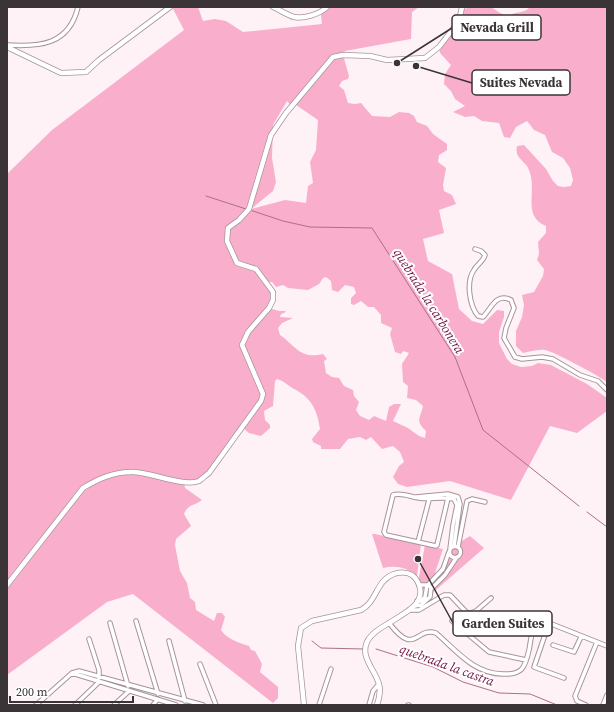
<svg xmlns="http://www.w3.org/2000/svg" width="614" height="712" font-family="'Source Serif 4',serif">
	<rect width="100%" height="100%" fill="#fef2f6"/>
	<path fill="#f9afcb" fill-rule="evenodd" d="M172,7H198L203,21L215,19L226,21L243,32L322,24L320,7H419L412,12L411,39L345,51L343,55L349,76L348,79L342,81L339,86L344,90L348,103L355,104L361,103L372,116L390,117L399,112L409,113L414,116L417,122L427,126L433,134L447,144V150L439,155L438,162L446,168L443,185L444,191L452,195L456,204L439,210L444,233L423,239L428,261L452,274L459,309L472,321L483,324L497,310L504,311V317L499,332V343L507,359L512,364L521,367L532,366L538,363L551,365L587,384L607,398V411L577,433L550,426L511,500L450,481L407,487L398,484L393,477L399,466L404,462L400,452L393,446L382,449L371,437L366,440L360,437L348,439L340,449H321V446L313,442L312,439L320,429C317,410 312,399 296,390C289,387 285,381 277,379L275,381L273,406L264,411L265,420L270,425V428L261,436L249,433L244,429L257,407L209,473L199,481H184L185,488L202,500C194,506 188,504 184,514L191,526L176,539L175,545L180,571L187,583L190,598L195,602L196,610L214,621L217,613H222L225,617L221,630C227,639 239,643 249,646L251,650L255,651L262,664L260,672L278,687V698L273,703L133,594L107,602L7,675V172L8,173L52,130L184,30ZM313,81L296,105L318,120L316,150L310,162L313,183L308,186L306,203L285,200L251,209L273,191L276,182L272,158L273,125L287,101L292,107ZM326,277L331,281L332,290L338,292L345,285L354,287L356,293L351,298V304L354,305L361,301L368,307H374L381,315V323L392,328L390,334L395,352L401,354L403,351L409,353L402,364L403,382L408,386L407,398L416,400L423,406C420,419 415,421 426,431L425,438L419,436L408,428L393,421L401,404H394L389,407L386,421L374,416L369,420L360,416L356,410L359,402L354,396L353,390L344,386L339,378L332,377L326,373L324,361L327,359L323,354C300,360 295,345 280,335L278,328L282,323L293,318L280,317L281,314L284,313L286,311H279L269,308L273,292L267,282H272L276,287L283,285L288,288L308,290L319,284L323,278Z
		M470,7H491L500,13L508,16C516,11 524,14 530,7H607V382C599,376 553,351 545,350C537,349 530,352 523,353L516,346V331L522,317L524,305L522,295L534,292L543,276L544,269L537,260L539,254L538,242L546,233V226C521,215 538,192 529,170C525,160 514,159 517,146L524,145L546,169L553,181L558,186L564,187L571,186L573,180L570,168L563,158L552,152L545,135L534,130L527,121L516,127L510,138L504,137L499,123L482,121L474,116L465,117L453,112L465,106L455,99L451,91L444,84L445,74L451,65L440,53L439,47L459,21L462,10Z
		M372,534H375L421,544L417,576C406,567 396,565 383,568Z
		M470,536L484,548L422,602V597L437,582L447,550Z
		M425,545L443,549L433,579L421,591L418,582Z"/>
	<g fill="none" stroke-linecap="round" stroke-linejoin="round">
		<path stroke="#ab7088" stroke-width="1" d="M206,196L246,209
			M250,210L283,221L310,227L372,228L455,357L483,430L579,506
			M587,512L607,527
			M312,641L321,648L363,649
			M376,649L433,667L463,682L499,693L530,694L557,705"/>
		<g stroke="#a6949a" stroke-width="5.5">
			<path id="minor" d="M7,45C40,47 69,45 78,7
				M475,249L481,251L485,255C483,262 477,264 474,270C466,281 469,305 478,316L483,317C491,309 496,292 511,300L514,308L506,328L504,338L515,357L522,359L542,357L553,359L580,375L598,381L607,390
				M448,494V498L437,545L436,546L386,535L384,532L393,495C401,492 411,497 419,498C430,500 442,496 454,499L457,505L453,525L450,549
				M416,497L448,494L458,497L460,504L454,546
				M418,542L430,496
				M449.5 552a5.5 5.5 0 1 1 11 0a5.5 5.5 0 1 1-11 0Z
				M458,547L467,501L472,499L485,502
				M428,585L443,569L449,552
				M431,589L445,575L457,557
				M417,601H421L425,597L427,585
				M414,606L421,605L430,597L431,587L426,585H419
				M409,610H419L444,595H450L468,614V617L460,629
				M468,614L476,611L491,598
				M136,621L158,694
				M452,621L489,652L526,660
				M110,623L128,686
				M389,623C416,658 415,626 436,633C457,651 474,674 503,674C522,675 525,668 529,650C531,641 531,627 539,622L549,623L607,646
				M549,623L534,667L564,678
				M89,639L99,670V678
				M169,641L185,701
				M553,645L574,652L581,637
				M200,664L216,705
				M72,673L176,705
				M36,705L72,673L79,671L203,705
				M75,705L98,683
				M114,705L128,692
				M153,705L157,700
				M319,705L331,669
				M369,705L373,691L379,684
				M408,705H409
				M586,705L577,701L575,696L597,642
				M603,705L607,695"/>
		</g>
		<g stroke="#a6949a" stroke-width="6">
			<path id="tertiary" d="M273,7C280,10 287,15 294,17C304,19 320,14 327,7
				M7,47L61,73L86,72L99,60L170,7
				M7,585L83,488C98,479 113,472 132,472C151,472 182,487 199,481C202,479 206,475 209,473L261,401L263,394L242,345L248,332L269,308L273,300V292L256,269L237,263L227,241L228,228L239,220L249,209L271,135L286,113L333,57L343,55L370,56L387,60L425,58L439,47L459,21L462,7
				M304,705L298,646L301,628L312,621L361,610C377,602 376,580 394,574C399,572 407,572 412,575C416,578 419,584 420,588C426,613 376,622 367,642C360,657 375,670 379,684C381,691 379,699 377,705"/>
		</g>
		<use href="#minor" stroke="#fff" stroke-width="3.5"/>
		<use href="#tertiary" stroke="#fff" stroke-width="4.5"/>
	</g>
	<g text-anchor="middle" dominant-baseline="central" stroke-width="4" stroke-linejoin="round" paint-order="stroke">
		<g font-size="13" font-style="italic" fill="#711043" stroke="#fff">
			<text transform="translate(429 301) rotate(58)">quebrada la carbonera</text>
			<text transform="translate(447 665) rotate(20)">quebrada la castra</text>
		</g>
	</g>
	<path fill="none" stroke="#3b3436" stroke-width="1.5" d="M397 63L452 28M416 66L472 83M418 559L453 623"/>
	<g fill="#3b3436" stroke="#fff" stroke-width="1.5">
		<circle cx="397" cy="63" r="4"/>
		<circle cx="416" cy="66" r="4"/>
		<circle cx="418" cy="559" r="4"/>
	</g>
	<g fill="#fff" stroke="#3b3436" stroke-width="1.5">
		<rect x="452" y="15" width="89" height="25" rx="4"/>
		<rect x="472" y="70" width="98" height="25" rx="4"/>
		<rect x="453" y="611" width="99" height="25" rx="4"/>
	</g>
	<g font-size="13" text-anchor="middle" font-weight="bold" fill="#3b3436">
		<text x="497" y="32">Nevada Grill</text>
		<text x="521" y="87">Suites Nevada</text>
		<text x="503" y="628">Garden Suites</text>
	</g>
	<rect width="614" height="712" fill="none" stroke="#3b3436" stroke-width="16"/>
	<path d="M10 696v6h123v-6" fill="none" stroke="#3b3436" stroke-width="2"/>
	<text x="16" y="696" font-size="12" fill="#3b3436" stroke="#ffffff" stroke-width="3" paint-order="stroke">200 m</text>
</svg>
